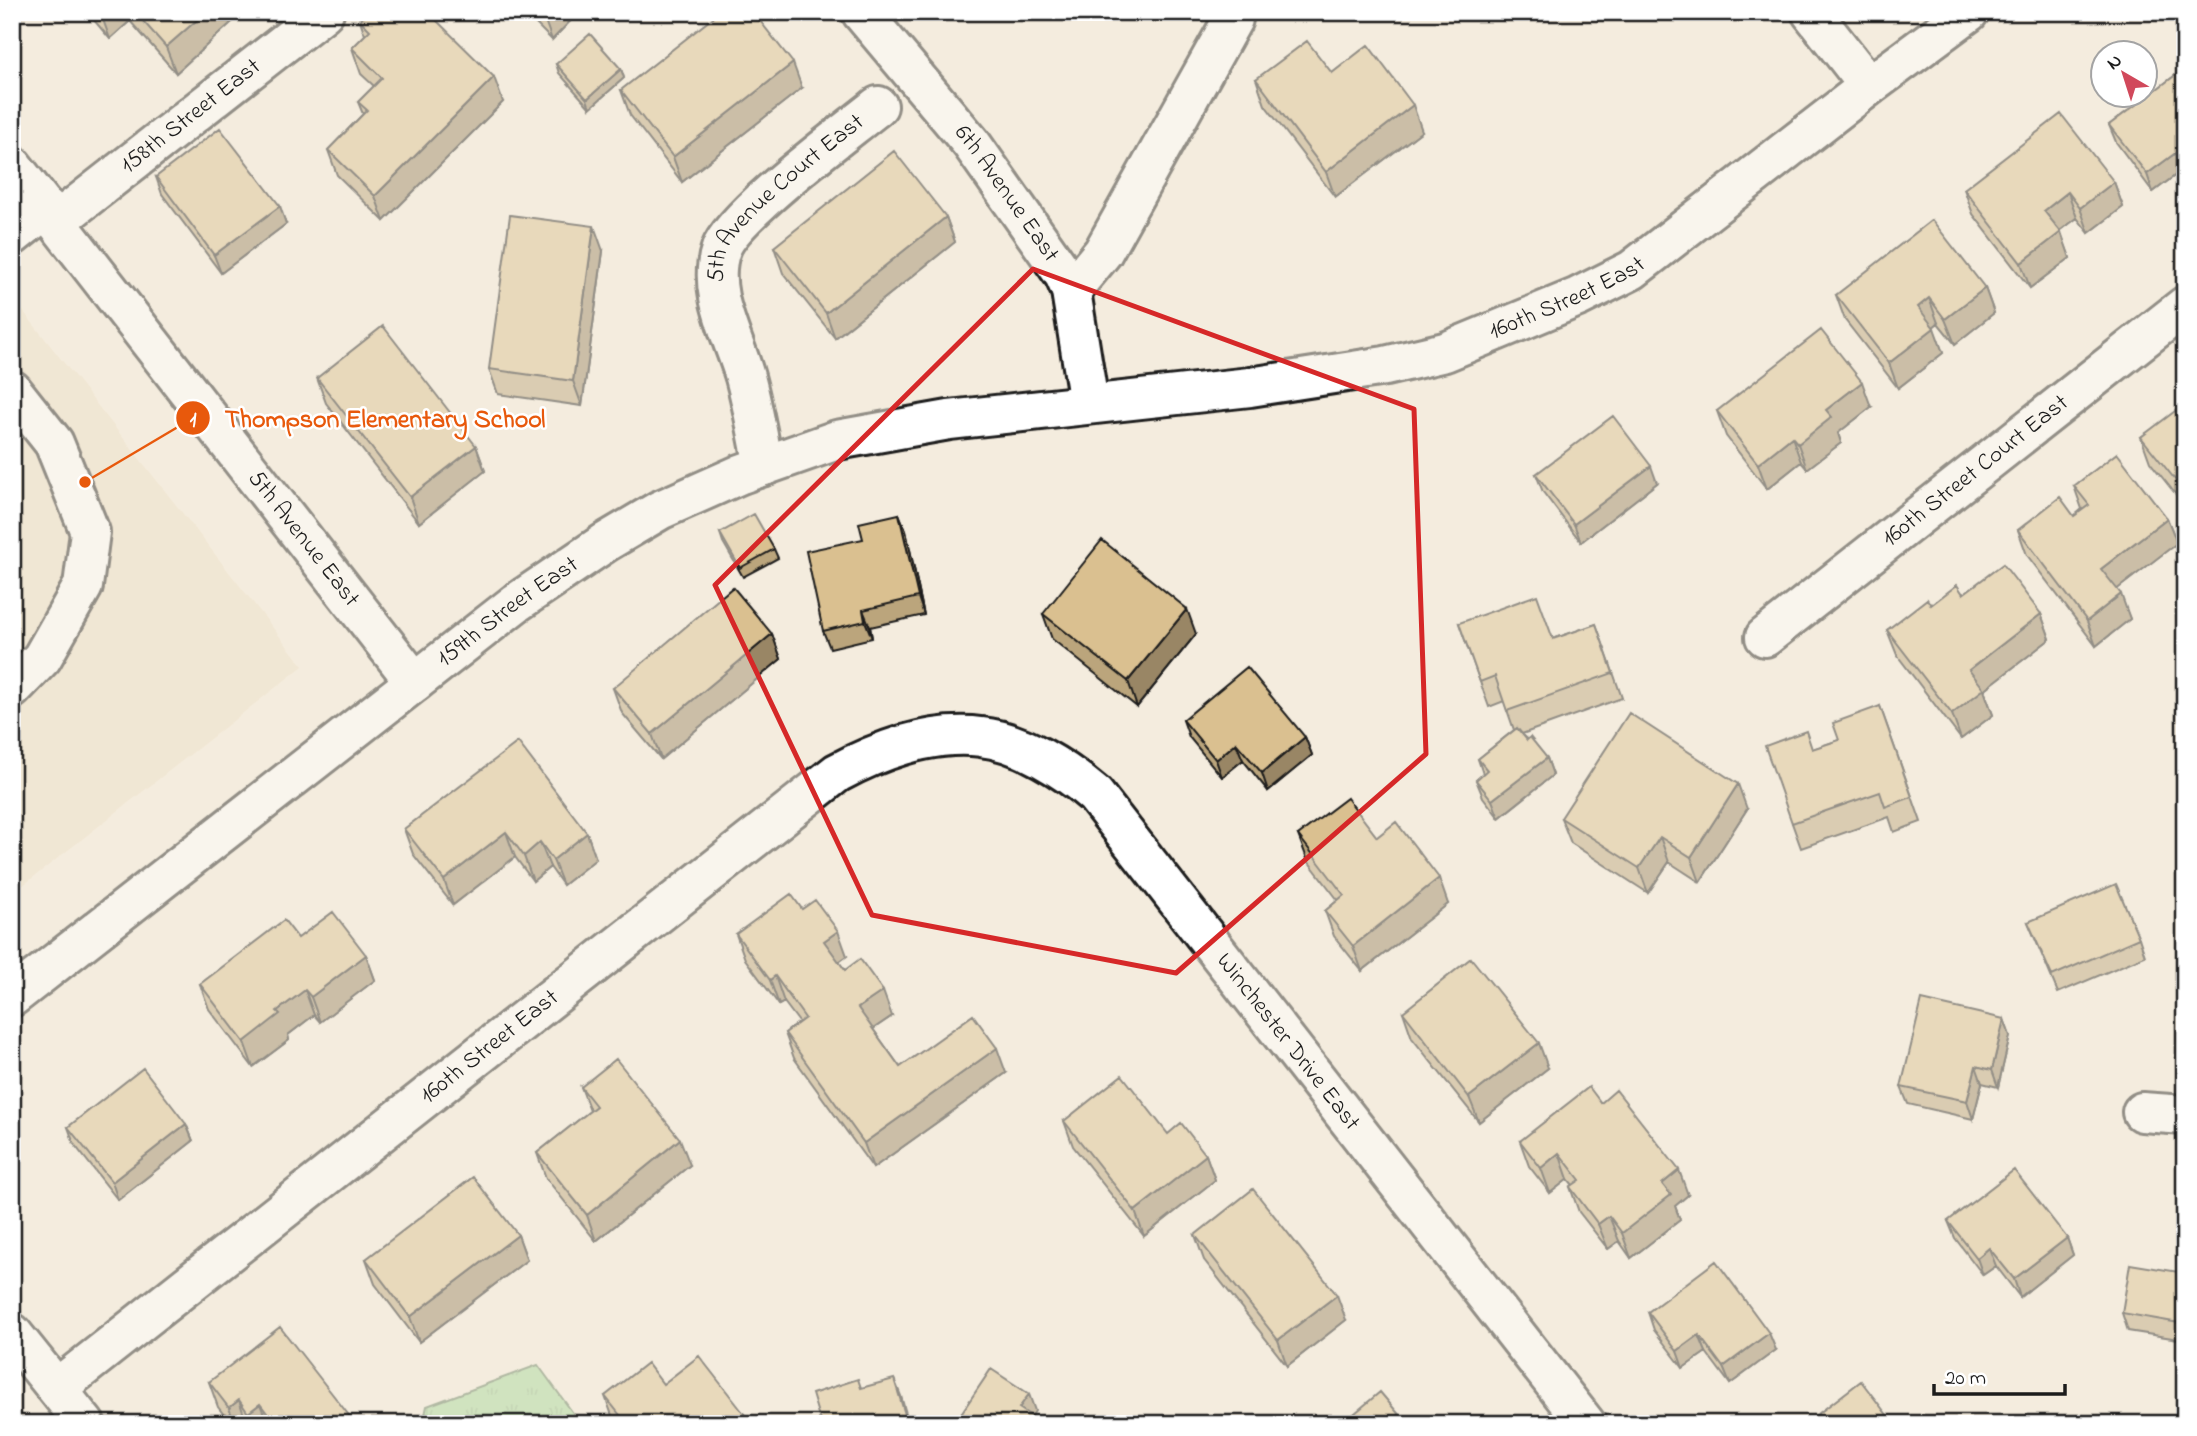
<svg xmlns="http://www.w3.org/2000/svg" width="2197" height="1436" font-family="'Indie Flower',sans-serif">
	<defs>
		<pattern id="park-tufts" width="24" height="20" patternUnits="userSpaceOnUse" patternTransform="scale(1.75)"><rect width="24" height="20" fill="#a5d89a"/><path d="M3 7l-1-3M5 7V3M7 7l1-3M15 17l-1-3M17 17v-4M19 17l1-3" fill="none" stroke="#8db984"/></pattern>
	</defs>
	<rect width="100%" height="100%" fill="#f4ecde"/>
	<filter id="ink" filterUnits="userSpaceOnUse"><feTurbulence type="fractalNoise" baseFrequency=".0143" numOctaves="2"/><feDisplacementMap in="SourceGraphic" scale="14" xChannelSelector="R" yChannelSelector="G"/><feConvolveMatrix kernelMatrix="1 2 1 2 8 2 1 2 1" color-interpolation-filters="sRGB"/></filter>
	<g filter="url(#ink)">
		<path fill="#ecdfc7" d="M12,297L303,666L12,894Z"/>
		<path fill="url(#park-tufts)" stroke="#607a5b" stroke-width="2" d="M538,1365L581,1424H423L427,1406Z"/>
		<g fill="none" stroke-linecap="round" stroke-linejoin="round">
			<g stroke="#1c1c1c" stroke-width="44">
				<g id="minor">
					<path id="s1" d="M861,12L971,143L1064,275L1071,291L1089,404"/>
					<path d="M1811,12L1869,86"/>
					<path id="s2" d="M12,165L415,682"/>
					<path id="s3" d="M57,221L324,12"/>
					<path d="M12,236L47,208"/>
					<path d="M1071,291L1103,252L1233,19"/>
					<path d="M12,390L54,443L90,532L83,586L42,658L12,689"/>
					<path id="s4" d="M764,466C758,437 753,406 745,377C734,338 706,291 721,249C733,215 845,133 878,106"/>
					<path id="s5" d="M1765,637L2185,306"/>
					<path id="s6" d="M12,997L516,603L606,542L660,510L741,474L837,440L949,420L1250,387L1385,366L1445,352L1578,297L1632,270L1869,86L1969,12"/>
					<path d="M2142,1112L2185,1115"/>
					<path d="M12,1333L85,1424"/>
					<path id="s7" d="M57,1388L837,773C880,750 932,731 981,737C1021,741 1066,770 1095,795L1586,1424"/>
				</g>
			</g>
			<use href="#minor" stroke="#fff" stroke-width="38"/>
		</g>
		<path fill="#bba57c" stroke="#1c1c1c" stroke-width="2" d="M87,12H243L176,73L130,21L110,39Z
			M524,12H579L552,40Z
			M360,20L503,102L384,221L337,175L328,150L363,114L358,102L374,86L361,74L352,48L365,35Z
			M556,64L621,69L624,78L590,108L559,73Z
			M2185,68V168L2153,192L2116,142L2109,125Z
			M1332,73L1422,131L1335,197L1265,105L1256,79Z
			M802,88L682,182L630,115L621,90Z
			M156,177L286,224L221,273L162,194Z
			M2114,182L2123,207L2089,233L2077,218L2060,231L2070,258L2030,288L1973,214L1964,189Z
			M946,217L955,242L835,338L783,273L774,247Z
			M603,251L582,406L498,394L489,369Z
			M1985,288L1994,313L1955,344L1938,323L1933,327L1943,353L1898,388L1845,320L1836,295Z
			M317,378L476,446L485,471L419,523L326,403Z
			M1871,407L1838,433L1841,443L1807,469L1801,462L1767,489L1726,436L1717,411Z
			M2185,407V506L2150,462L2141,437Z
			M1536,474L1657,483L1581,542L1543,492Z
			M2074,486L2167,518L2177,543L2117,589L2130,619L2096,646L2027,555L2018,530L2074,516L2082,509Z
			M899,514L906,531L924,615L870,627L872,638L830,648L823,631L863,539Z
			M720,533L774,549L778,558L743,577L723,542Z
			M1963,594L2041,614L2050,639L1984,690L1993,715L1961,739L1897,655L1887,630L1931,605Z
			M1043,614L1196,634L1137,707L1052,639Z
			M1459,623L1553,639L1596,624L1622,698L1522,734L1547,758L1553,775L1499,818L1483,797L1476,780L1483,774L1478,759L1514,730L1504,701L1489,707Z
			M772,634L781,659L661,759L622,713L613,688Z
			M1880,706L1921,822L1894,832L1889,817L1801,848L1792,823L1813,749L1839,740Z
			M1183,720L1305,737L1312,755L1268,791L1243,760L1222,777L1189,737Z
			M1747,809L1700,882L1669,862L1648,893L1571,843L1561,818Z
			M404,829L587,833L596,859L563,885L550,867L533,881L515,857L453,905L413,854Z
			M1298,835L1377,837L1448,904L1362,971L1334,936L1325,911L1338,900L1308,861Z
			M802,909L847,956L839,962L845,970L892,1016L873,1029L900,1067L1006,1073L873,1168L794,1058L785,1033L799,1022L784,1002L779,1005L745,959L736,934Z
			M2028,922L2139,938L2145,956L2058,993Z
			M298,938L366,955L375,980L320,1022L314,1015L288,1035L289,1040L253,1067L209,1009L200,984Z
			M1403,1012L1548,1068L1479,1122L1412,1038Z
			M2004,1019L2010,1036L1998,1087L1982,1083L1973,1119L1908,1104L1901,1087Z
			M581,1087L690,1165L596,1241L546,1178L537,1153L590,1111Z
			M1064,1121L1206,1155L1215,1180L1144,1236L1073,1146Z
			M186,1124L193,1141L118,1200L74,1144L68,1127Z
			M1520,1141L1688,1195L1675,1206L1680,1220L1631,1258L1619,1241L1608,1249L1579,1212L1570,1187L1573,1185L1568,1179L1550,1193L1529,1166Z
			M1948,1221L2067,1238L2073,1255L2020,1297L1996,1266L1983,1275L1955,1238Z
			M518,1235L527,1260L419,1342L375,1284L366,1259Z
			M1195,1235L1346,1320L1287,1366L1204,1260Z
			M2185,1273V1340L2128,1331L2122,1313Z
			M1648,1312L1776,1350L1730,1384L1706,1352L1683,1368L1654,1330Z
			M209,1382L351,1418L353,1424H231L218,1407Z
			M663,1384L752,1424H616L614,1421L605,1396Z"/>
		<path fill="#998665" stroke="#1c1c1c" stroke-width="2" d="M103,12H127L130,21L110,39L101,14Z
			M206,12H243L176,73L166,47Z
			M546,12H579L552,40L543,15Z
			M583,12H590L585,17Z
			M793,63L802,88L682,182L673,157Z
			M621,69L624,78L590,108L587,99Z
			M494,77L503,102L384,221L375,196Z
			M1413,105L1422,131L1335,197L1326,172Z
			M2185,146V168L2153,192L2147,174Z
			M2114,182L2123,207L2089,233L2080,208Z
			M2068,192L2077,218L2053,236L2044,211Z
			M280,206L286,224L221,273L214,255Z
			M946,217L955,242L835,338L826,313Z
			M594,226L603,251L582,406L573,381Z
			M2061,232L2070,258L2030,288L2021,263Z
			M1985,288L1994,313L1955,344L1945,319Z
			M1929,298L1938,323L1927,332L1918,307Z
			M1934,328L1943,353L1898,388L1889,363Z
			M1862,382L1871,407L1838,433L1841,443L1807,469L1798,444L1826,410Z
			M1792,437L1801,462L1767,489L1758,464Z
			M476,446L485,471L419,523L410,497Z
			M1651,466L1657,483L1581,542L1574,524Z
			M899,514L906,531L924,615L918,597Z
			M2167,518L2177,543L2111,594L2101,569Z
			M2121,594L2130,619L2096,646L2087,621Z
			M1187,609L1196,634L1137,707L1128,681Z
			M863,610L870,627L872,638L865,621Z
			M2041,614L2050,639L1984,690L1993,715L1961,739L1952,714L1969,670Z
			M772,634L781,659L661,759L652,734Z
			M1305,737L1312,755L1268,791L1262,773Z
			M1236,743L1243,760L1222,777L1216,760Z
			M1547,758L1553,775L1499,818L1492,800Z
			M1738,784L1747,809L1700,882L1691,857Z
			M506,832L515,857L453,905L444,880Z
			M587,833L596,859L563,885L553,860Z
			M1660,837L1669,862L1648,893L1639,868Z
			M540,842L550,867L533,881L524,856Z
			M1439,878L1448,904L1362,971L1353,946Z
			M838,931L847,956L833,966L824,941Z
			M366,955L375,980L320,1022L311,997Z
			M775,976L784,1002L779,1005L770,980Z
			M305,990L314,1015L288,1035L289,1040L253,1067L244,1042L277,1011Z
			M883,991L892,1016L867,1033L858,1008Z
			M2004,1019L2010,1036L1998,1087L1992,1070Z
			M1539,1043L1548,1068L1479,1122L1469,1097Z
			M997,1048L1006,1073L873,1168L864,1143Z
			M1976,1066L1982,1083L1973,1119L1967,1101Z
			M186,1124L193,1141L118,1200L112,1182Z
			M680,1139L690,1165L596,1241L587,1215Z
			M1559,1153L1568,1179L1550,1193L1541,1168Z
			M1206,1155L1215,1180L1144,1236L1135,1211Z
			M1679,1170L1688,1195L1675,1206L1680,1220L1631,1258L1622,1233L1662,1184Z
			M1609,1216L1619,1241L1608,1249L1598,1224Z
			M518,1235L527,1260L419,1342L410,1317Z
			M2067,1238L2073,1255L2020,1297L2014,1279Z
			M1989,1248L1996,1266L1983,1275L1977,1258Z
			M1337,1295L1346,1320L1287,1366L1278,1340Z
			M1769,1333L1776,1350L1730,1384L1723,1367Z
			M1699,1335L1706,1352L1683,1368L1677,1351Z
			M894,1379L901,1396L909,1424H908Z
			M1029,1394L1035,1411L1027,1424L1019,1408Z
			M239,1400L247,1424H235L229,1408Z
			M260,1404L268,1424H252L248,1413Z
			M351,1418L353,1424H343Z"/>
		<path fill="#dac090" stroke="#1c1c1c" stroke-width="2" d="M135,12H206L166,47Z
			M368,12H428L494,77L375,196L328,150L367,110L358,102L382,78L352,48L370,30L360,20Z
			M720,12H753L793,63L673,157L621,90Z
			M590,34L621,69L587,99L556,64Z
			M1307,41L1332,73L1368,45L1413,105L1326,172L1256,79Z
			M2185,68V146L2147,174L2109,125Z
			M2061,114L2114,182L2080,208L2068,192L2044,211L2061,232L2021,263L1964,189Z
			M220,128L280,206L214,255L156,177Z
			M894,151L946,217L826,313L774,247Z
			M510,215L594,226L573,381L489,369Z
			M1932,220L1985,288L1945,319L1929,298L1918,307L1934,328L1889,363L1836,295Z
			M383,326L476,446L410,497L317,378Z
			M1821,330L1862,382L1826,410L1832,417L1798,444L1792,437L1758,464L1717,411Z
			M2183,405L2185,407V492L2141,437Z
			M1613,416L1651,466L1574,524L1536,474Z
			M2117,453L2167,518L2101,569L2121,594L2087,621L2018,530L2060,497L2074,516L2089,505L2074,486Z
			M754,514L774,549L740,568L720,533Z
			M899,514L918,597L863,610L865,621L823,631L806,551L863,539L859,523Z
			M1102,540L1187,609L1128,681L1043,614Z
			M2003,564L2041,614L1969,670L1984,689L1952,714L1887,630L1927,599L1931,605L1957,585L1963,594Z
			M733,587L772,634L652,734L613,688Z
			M1537,595L1553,639L1596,624L1613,673L1507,711L1495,676L1480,682L1459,623Z
			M1247,667L1305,737L1262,773L1236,743L1216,760L1183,720Z
			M1880,706L1912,797L1885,807L1880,792L1792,823L1765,746L1806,731L1812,749L1839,740L1833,723Z
			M1629,713L1738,784L1691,857L1660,837L1639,868L1561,818Z
			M1517,728L1527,740L1530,737L1547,758L1492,800L1476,780L1487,770L1478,759Z
			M518,742L587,833L553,860L540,842L524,856L506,832L444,880L404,829Z
			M1347,798L1377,837L1396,822L1439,878L1353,946L1325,911L1344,895L1298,835Z
			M2116,884L2139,938L2052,976L2028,922Z
			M791,894L802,909L815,900L838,931L824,941L845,970L860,959L883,991L858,1008L900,1067L973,1015L997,1048L864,1143L785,1033L805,1018L775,976L770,980L736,934Z
			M333,912L366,955L311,997L305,990L277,1011L280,1014L244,1042L200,984L284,920L298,938Z
			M1471,958L1539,1043L1469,1097L1403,1012Z
			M1922,1000L2004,1019L1992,1070L1976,1066L1967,1101L1901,1087Z
			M616,1059L680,1139L587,1215L537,1153L596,1106L581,1087Z
			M143,1068L186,1124L112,1182L68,1127Z
			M1122,1075L1168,1134L1181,1123L1206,1155L1135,1211L1064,1121Z
			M1589,1087L1601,1103L1616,1090L1679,1170L1662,1184L1671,1195L1622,1233L1609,1216L1598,1224L1570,1187L1580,1180L1559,1153L1541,1168L1520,1141Z
			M2014,1170L2067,1238L2014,1279L1989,1248L1977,1258L1948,1221Z
			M473,1177L518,1235L410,1317L366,1259Z
			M1253,1189L1337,1295L1278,1340L1195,1235Z
			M1716,1261L1769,1333L1723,1367L1699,1335L1677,1351L1648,1312Z
			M2130,1264L2185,1273V1324L2122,1313Z
			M280,1327L351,1418L343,1424H270L273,1421L260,1404L248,1413L239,1400L229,1408L209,1382Z
			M699,1356L752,1424H627L605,1396L647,1363L663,1384Z
			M991,1369L1029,1394L1019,1408L1043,1424H954Z
			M858,1379L861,1388L894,1379L908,1424H821L812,1394Z
			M1861,1381L1894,1424H1805Z
			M1380,1392L1407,1424H1342Z"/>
	</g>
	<path d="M0 0H2197V1436H0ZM1033,269L1414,409L1426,754L1176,973L872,915L715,585Z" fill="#f4ecde" fill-opacity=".55" fill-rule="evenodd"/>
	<path fill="none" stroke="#d62828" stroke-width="5" stroke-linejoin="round" d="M1033,269L1414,409L1426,754L1176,973L872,915L715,585Z"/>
	<g text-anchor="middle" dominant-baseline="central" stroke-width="5" stroke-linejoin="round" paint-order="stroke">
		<g font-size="24" fill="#1c1c1c" stroke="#fff">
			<text stroke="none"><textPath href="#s3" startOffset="170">158th Street East</textPath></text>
			<text stroke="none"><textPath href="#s1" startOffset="233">6th Avenue East</textPath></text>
			<text stroke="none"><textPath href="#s4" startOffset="303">5th Avenue Court East</textPath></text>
			<text stroke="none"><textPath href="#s6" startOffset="1750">160th Street East</textPath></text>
			<text stroke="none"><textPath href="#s5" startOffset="268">160th Street Court East</textPath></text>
			<text stroke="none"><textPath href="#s2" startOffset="474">5th Avenue East</textPath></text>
			<text stroke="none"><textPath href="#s6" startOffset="628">159th Street East</textPath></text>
			<text stroke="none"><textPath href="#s7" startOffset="1587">Winchester Drive East</textPath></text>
			<text stroke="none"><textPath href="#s7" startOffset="551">160th Street East</textPath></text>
		</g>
	</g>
	<path fill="none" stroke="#e8590c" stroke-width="2.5" d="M85 482L193 418"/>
	<g fill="#e8590c" stroke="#fff" stroke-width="2.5">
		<circle cx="85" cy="482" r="7"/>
		<circle cx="193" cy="418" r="18"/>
	</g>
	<g font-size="21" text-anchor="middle" font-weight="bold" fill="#fff">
		<text x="193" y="426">1</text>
	</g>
	<g font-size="26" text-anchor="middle" font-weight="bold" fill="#e8590c" stroke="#fff" stroke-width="5" stroke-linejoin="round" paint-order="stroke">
		<text x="385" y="427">Thompson Elementary School</text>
	</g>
	<rect width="2197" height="1436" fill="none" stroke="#fff" stroke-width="42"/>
	<rect x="21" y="21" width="2155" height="1394" fill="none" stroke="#1c1c1c" stroke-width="2.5" filter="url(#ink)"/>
	<g transform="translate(2124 74) rotate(321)"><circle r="33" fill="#ffffff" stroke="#a4a4a4" stroke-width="2"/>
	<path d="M0-5L12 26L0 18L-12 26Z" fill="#d1495b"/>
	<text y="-10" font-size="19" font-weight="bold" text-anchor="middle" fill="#1c1c1c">N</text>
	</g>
	<path d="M1934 1384v10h131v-10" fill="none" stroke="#1c1c1c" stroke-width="3.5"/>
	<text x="1945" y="1384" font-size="21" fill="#1c1c1c" stroke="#ffffff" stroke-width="5" paint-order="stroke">20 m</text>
</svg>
